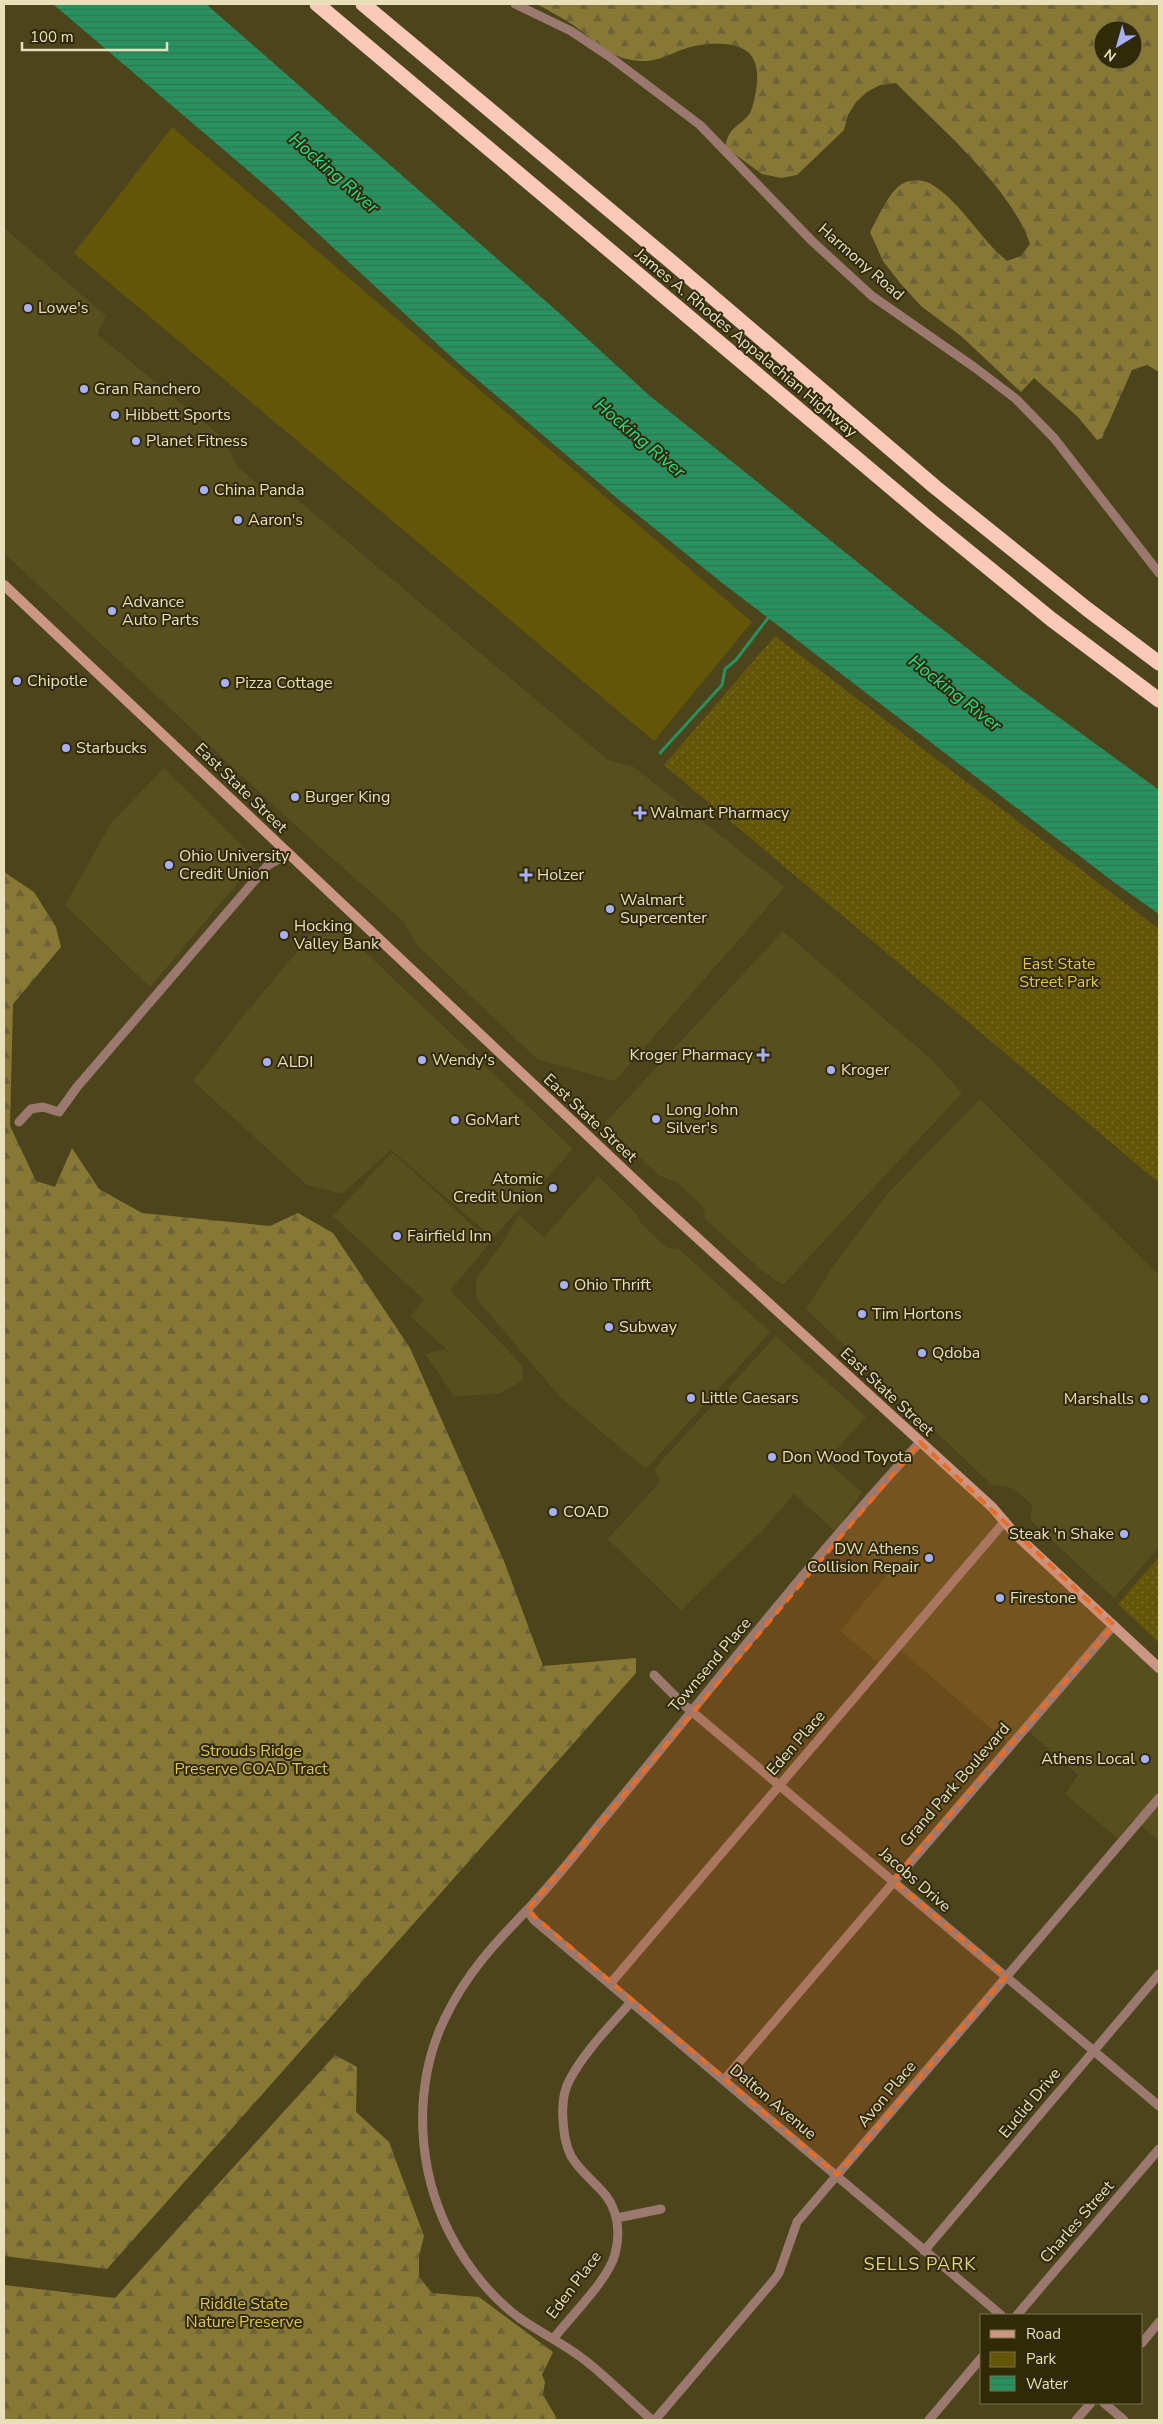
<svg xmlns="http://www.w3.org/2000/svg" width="1163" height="2424" font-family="'Nunito Sans',sans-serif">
	<defs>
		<pattern id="green-dots" width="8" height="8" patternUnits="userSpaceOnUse" patternTransform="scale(1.25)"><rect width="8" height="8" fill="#635609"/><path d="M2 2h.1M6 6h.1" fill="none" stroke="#796e2b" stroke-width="1.8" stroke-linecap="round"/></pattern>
		<pattern id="forest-firs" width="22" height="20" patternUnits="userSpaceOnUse" patternTransform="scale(1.25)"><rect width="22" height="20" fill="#877935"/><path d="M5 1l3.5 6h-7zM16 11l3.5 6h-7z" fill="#6d6336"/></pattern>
		<pattern id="water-rules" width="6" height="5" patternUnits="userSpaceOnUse" patternTransform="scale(1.25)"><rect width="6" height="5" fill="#289160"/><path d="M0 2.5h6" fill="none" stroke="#327652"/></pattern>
	</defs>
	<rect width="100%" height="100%" fill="#4c441a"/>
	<path fill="#584f1f" d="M4,228L106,316L97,334L223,438L238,467L274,498L288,492L608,760L634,767L785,887L615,1081L537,1059L416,944L403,921L286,817L4,553Z
		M164,768L257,860L150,987L65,905L111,823Z
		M327,916L573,1149L493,1238L391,1150L342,1194L307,1185L193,1081L235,1026Z
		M783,931L933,1061L962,1093L783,1285L759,1268L705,1219L704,1208L678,1183L660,1176L604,1124Z
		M980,1099L1159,1275V1548L1114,1598L1031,1521L1032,1505L1013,1488L991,1484L806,1309L838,1259L888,1193Z
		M392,1152L491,1242L450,1290L523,1366L522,1381L499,1394L454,1396L425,1354L446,1349L410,1316L424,1300L333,1216Z
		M598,1176L637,1215L640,1222L667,1248L679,1249L770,1332L646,1469L560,1397L476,1298V1279L502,1244L519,1215L544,1237Z
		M776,1336L866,1417L826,1461L862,1492L836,1532L794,1494L762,1531L681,1610L608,1539L660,1482L654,1469Z
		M920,1442L1159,1668V1841L1133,1819L1118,1839L1065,1794L1078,1775L1025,1728L1010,1745L897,1647L881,1665L840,1631L886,1576L839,1534Z"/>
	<path fill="url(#green-dots)" d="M775,636L1159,929V1183L664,765Z
		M1159,1557V1643L1118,1604Z"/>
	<path fill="url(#forest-firs)" fill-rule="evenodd" d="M537,4H1159V372L1147,365L1132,370L1102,438L1097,440L1078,417L1034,378L1021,392L961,336L921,306L900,283L883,261L870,232C878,218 888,193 902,184C910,179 923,179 931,184C960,201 980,239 1007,261L1021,256L1030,244C1012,188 937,125 896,83L880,85L867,92L856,102L848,115L844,130L797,175L781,178L762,174L725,147C726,143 727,137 730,133C736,124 749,120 752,108C766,59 753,38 700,45C671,49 661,67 627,59C605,54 591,37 573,25C561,17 549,11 537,4ZM1103,30H1133V60H1103Z
		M4,872L34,892L56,927L61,947L13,1004L10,1126L36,1181L55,1187L72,1148L99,1189L142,1213L270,1226L298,1213L333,1233L410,1348L504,1561L543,1666L636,1658V1673L107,2269L4,2256Z
		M335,2055L357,2067L356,2112L389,2142L424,2236L419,2256V2277L432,2293L479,2297L553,2352L542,2375L545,2382L543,2395L556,2417L555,2420H4V2285L115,2298Z"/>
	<path fill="#635609" d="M172,127L752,622L654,741L74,253Z"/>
	<path fill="url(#water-rules)" d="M53,4H206L557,311L650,396L906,601L1020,689L1159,790V914L1115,883L721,582L618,499L459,364L272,191Z"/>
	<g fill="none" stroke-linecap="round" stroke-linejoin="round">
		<path stroke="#289160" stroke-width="3" d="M660,753L722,685L725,669L736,660L768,618"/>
		<path stroke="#9b796e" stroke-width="9" d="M515,4L571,31L610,57L700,125L812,241L872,296L974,367L1016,399L1054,438L1159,573
			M19,1122L31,1109L43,1107L59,1112L77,1087L268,865L288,854
			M654,1675L683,1704L1159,2106
			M527,1910L534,1920L553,1936L1001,2315
			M610,1984L1005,1521
			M724,2080L1114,1625
			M617,2218L661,2209
			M924,2251L1159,1974
			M1017,2315L1159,2149
			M553,2339C570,2317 609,2279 615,2254C621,2232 618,2207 601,2190C591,2179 579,2170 571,2156C565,2144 564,2133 563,2120C562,2106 563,2091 570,2079C585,2051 610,2026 631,2002
			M1142,2343L1159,2322
			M1104,2403L1124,2420
			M652,2420C629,2400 607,2377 582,2358C562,2343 539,2332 518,2317C486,2293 459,2256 443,2219C416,2156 415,2080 445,2018C466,1974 495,1943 528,1909C552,1883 575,1855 597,1827C704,1698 806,1565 920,1442
			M655,2420L774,2280L779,2273L797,2222L1159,1798
			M929,2420L982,2357
			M1076,2420L1091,2403"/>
		<path stroke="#cc9685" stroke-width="10" d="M4,585L658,1202L992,1507L1016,1535L1159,1668"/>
		<path stroke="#fcc9b9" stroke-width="15" d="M317,4L931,521L1051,619L1159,700
			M363,4L674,264L935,487L1087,609L1159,663"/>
	</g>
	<path fill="#e86d26" fill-opacity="0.2" stroke="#e86d26" stroke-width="4" stroke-dasharray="10 6" stroke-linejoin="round" d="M920,1442L1114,1625L893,1880L1006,1976L837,2175L527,1910Z"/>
	<g fill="#a8b0fc" stroke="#312a08" stroke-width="2">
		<circle cx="28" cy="308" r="5"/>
		<circle cx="84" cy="389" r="5"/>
		<circle cx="115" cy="415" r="5"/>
		<circle cx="136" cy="441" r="5"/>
		<circle cx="204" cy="490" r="5"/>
		<circle cx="238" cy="520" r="5"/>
		<circle cx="112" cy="611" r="5"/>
		<circle cx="17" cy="681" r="5"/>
		<circle cx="225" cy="683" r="5"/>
		<circle cx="66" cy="748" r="5"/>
		<circle cx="295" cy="797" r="5"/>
		<path d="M637.5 805.5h5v5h5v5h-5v5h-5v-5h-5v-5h5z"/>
		<circle cx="169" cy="865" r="5"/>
		<path d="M523.5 867.5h5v5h5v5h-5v5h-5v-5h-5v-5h5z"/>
		<circle cx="610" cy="909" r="5"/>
		<circle cx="284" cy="935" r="5"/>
		<path d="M760.5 1047.5h5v5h5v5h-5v5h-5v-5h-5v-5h5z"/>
		<circle cx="422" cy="1060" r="5"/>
		<circle cx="267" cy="1062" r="5"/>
		<circle cx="831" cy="1070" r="5"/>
		<circle cx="656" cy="1119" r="5"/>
		<circle cx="455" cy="1120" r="5"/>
		<circle cx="553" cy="1188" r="5"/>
		<circle cx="397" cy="1236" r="5"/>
		<circle cx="564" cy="1285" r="5"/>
		<circle cx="862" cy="1314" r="5"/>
		<circle cx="609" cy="1327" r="5"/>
		<circle cx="922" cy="1353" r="5"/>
		<circle cx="691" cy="1398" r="5"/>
		<circle cx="1144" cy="1399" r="5"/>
		<circle cx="772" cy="1457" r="5"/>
		<circle cx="553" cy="1512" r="5"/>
		<circle cx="1124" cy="1534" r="5"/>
		<circle cx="929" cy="1558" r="5"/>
		<circle cx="1000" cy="1598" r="5"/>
		<circle cx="1145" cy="1759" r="5"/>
	</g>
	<g text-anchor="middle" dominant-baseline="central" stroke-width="4" stroke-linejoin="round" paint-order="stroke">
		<g font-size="16" fill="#e7e0ba" stroke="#312a08">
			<text transform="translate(861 262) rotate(41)">Harmony Road</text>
			<text transform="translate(746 343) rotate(40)">James A. Rhodes Appalachian Highway</text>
			<text transform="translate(241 788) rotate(44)">East State Street</text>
			<text transform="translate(590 1118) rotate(43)">East State Street</text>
			<text transform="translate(887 1392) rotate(43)">East State Street</text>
			<text transform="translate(710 1665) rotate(-50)">Townsend Place</text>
			<text transform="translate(796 1743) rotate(-49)">Eden Place</text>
			<text transform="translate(955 1785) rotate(-49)">Grand Park Boulevard</text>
			<text transform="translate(915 1880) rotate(41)">Jacobs Drive</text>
			<text transform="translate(887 2094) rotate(-50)">Avon Place</text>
			<text transform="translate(773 2102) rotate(40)">Dalton Avenue</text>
			<text transform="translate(1030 2103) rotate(-50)">Euclid Drive</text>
			<text transform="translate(1077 2222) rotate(-49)">Charles Street</text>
			<text transform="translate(574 2285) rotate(-53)">Eden Place</text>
		</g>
		<g font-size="16" fill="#e7e0ba" stroke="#312a08" text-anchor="start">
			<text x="38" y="308">Lowe's</text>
			<text x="94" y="389">Gran Ranchero</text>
			<text x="125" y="415">Hibbett Sports</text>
			<text x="146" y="441">Planet Fitness</text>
			<text x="214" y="490">China Panda</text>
			<text x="248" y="520">Aaron's</text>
			<text x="122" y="602">Advance<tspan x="122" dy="18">Auto Parts</tspan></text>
			<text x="27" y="681">Chipotle</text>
			<text x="235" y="683">Pizza Cottage</text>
			<text x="76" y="748">Starbucks</text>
			<text x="305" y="797">Burger King</text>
			<text x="650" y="813">Walmart Pharmacy</text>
			<text x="179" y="856">Ohio University<tspan x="179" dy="18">Credit Union</tspan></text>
			<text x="537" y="875">Holzer</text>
			<text x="620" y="900">Walmart<tspan x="620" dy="18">Supercenter</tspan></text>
			<text x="294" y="926">Hocking<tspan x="294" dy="18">Valley Bank</tspan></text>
			<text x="753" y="1055" text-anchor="end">Kroger Pharmacy</text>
			<text x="432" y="1060">Wendy's</text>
			<text x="277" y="1062">ALDI</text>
			<text x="841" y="1070">Kroger</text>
			<text x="666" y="1110">Long John<tspan x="666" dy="18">Silver's</tspan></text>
			<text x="465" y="1120">GoMart</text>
			<text x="543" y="1179" text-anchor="end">Atomic<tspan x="543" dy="18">Credit Union</tspan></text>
			<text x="407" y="1236">Fairfield Inn</text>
			<text x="574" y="1285">Ohio Thrift</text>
			<text x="872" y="1314">Tim Hortons</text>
			<text x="619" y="1327">Subway</text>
			<text x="932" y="1353">Qdoba</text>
			<text x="701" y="1398">Little Caesars</text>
			<text x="1134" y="1399" text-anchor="end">Marshalls</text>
			<text x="782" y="1457">Don Wood Toyota</text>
			<text x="563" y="1512">COAD</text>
			<text x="1114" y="1534" text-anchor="end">Steak 'n Shake</text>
			<text x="919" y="1549" text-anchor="end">DW Athens<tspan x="919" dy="18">Collision Repair</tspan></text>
			<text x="1010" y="1598">Firestone</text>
			<text x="1135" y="1759" text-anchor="end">Athens Local</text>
		</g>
		<g font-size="16" fill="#e0c84a" stroke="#312a08">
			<text x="1059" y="964">East State<tspan x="1059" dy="18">Street Park</tspan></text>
			<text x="251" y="1751">Strouds Ridge<tspan x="251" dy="18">Preserve COAD Tract</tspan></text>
			<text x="244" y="2304">Riddle State<tspan x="244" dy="18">Nature Preserve</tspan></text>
		</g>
		<g font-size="18" font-style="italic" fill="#20e192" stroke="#312a08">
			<text transform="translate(334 173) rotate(41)">Hocking River</text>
			<text transform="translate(640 438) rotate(40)">Hocking River</text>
			<text transform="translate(955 693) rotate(38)">Hocking River</text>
		</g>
		<g font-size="18" letter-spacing="1" fill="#e3d483" stroke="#312a08">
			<text x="920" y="2264">SELLS PARK</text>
		</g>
	</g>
	<rect width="1163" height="2424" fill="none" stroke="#e7e0ba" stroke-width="10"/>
	<rect x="980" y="2314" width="162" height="90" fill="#312a08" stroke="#7a734f"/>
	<rect x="990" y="2330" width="25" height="8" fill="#cc9685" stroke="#7a734f"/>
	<text x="1026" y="2339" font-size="15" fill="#e7e0ba">Road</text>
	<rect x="990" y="2352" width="25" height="15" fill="#635609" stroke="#7a734f"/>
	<text x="1026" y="2364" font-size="15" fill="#e7e0ba">Park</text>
	<rect x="990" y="2376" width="25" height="15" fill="url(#water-rules)" stroke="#7a734f"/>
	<text x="1026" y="2389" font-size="15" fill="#e7e0ba">Water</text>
	<g transform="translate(1118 45) rotate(217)"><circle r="24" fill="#312a08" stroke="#7a734f"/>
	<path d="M0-4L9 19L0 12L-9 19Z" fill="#a8b0fc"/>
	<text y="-8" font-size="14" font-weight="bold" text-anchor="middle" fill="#e7e0ba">N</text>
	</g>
	<path d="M22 42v8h145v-8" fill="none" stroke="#e7e0ba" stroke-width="2.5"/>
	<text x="30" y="42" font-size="15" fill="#e7e0ba" stroke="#312a08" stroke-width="4" paint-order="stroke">100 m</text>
</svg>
